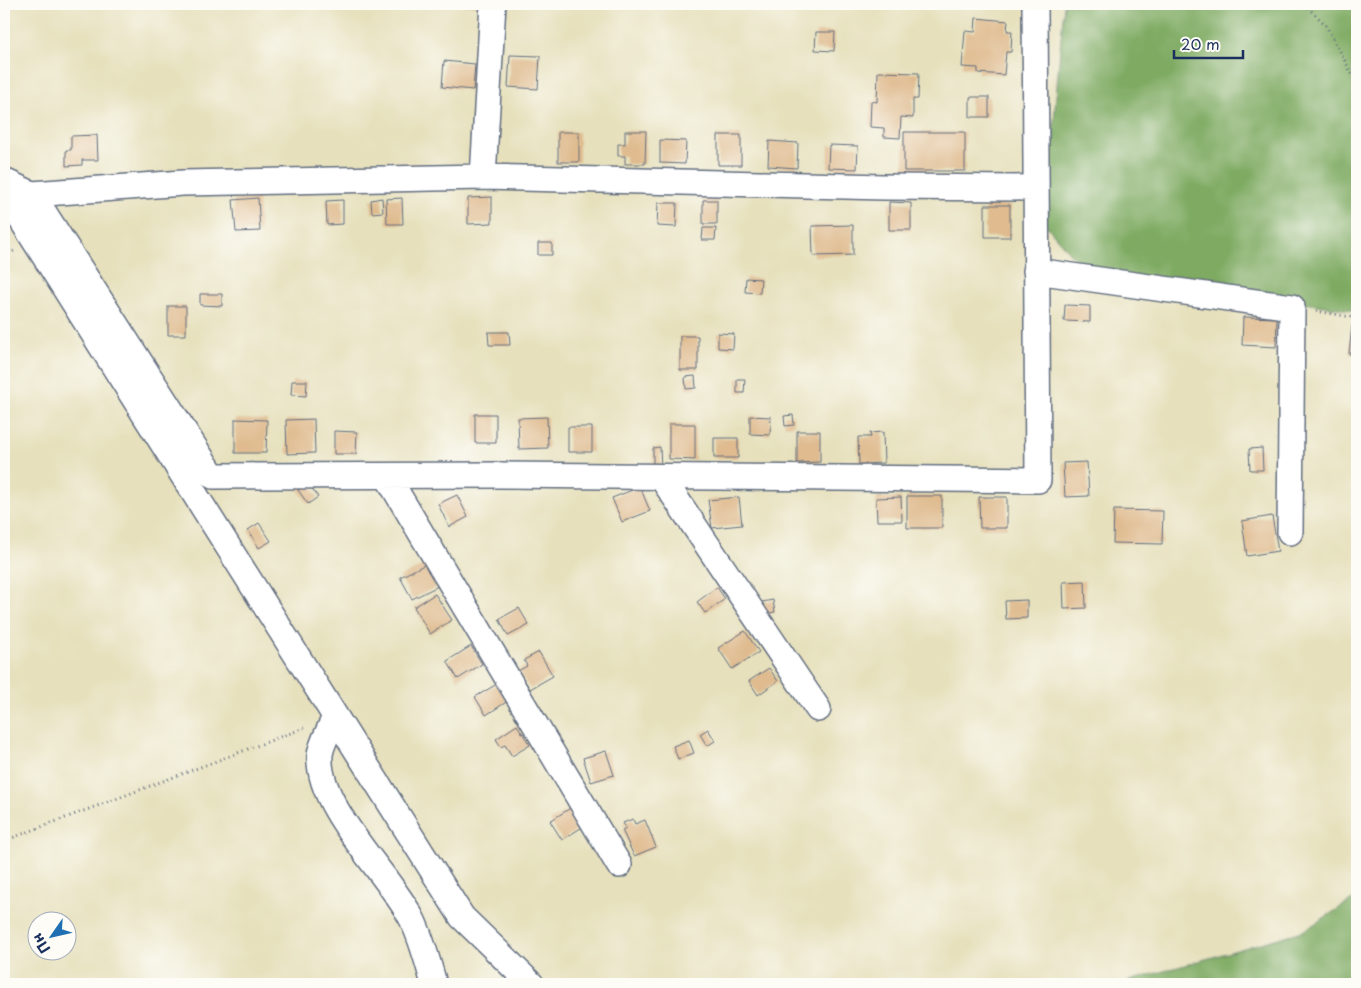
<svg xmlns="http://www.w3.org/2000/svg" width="1361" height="988" font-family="'Playpen Sans',sans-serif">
	<rect width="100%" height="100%" fill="#fdfcf7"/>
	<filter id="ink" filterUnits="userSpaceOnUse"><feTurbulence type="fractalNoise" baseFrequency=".02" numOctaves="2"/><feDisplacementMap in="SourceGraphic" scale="10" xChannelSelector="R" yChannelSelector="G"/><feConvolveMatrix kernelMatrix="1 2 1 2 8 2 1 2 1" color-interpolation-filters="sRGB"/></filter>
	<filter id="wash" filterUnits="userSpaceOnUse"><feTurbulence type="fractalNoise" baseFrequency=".0096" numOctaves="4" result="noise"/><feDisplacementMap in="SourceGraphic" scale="20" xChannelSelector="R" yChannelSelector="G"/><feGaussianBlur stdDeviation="1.12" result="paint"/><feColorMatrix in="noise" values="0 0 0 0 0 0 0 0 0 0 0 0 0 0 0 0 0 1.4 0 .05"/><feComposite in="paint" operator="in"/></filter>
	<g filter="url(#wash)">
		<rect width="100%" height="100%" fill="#e6e0bc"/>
		<path fill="#7eaa62" stroke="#4c6c60" d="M1064,4H1357V311L1084,270L1045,224Z
			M1357,897V984H1119L1303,931Z"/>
		<g id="blocks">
			<path fill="#dfbb8f" d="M454,4H479V6L454,5Z
				M976,18L1008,21L1007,31H1012L1011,52H1006L1004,75L978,73V68L962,67L965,31L975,32Z
				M816,32H835L834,51L815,50Z
				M510,55L540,56L538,89L508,87Z
				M444,61L475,64L473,90L442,87Z
				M878,72L919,73L918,99H913V118L901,117L900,138L884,137V128L870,127L871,101L877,102Z
				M970,97H989V117H970Z
				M625,131H646L645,164H625V156H618V144H625Z
				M558,132H579V162H558Z
				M904,132H965V171H904Z
				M97,135L98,160H82V165L66,166V150H71V136Z
				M718,135H741V165H718Z
				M660,140L686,141L685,164L660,163Z
				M769,141L798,143L797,168L768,166Z
				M829,145L858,146L857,169L828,168Z
				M492,197V223L468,224V198Z
				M258,198L260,231L236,232L233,200Z
				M382,198L383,212L372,213L371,200Z
				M402,198L403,224H387L386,199Z
				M343,200V224L327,225L326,201Z
				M703,200H717V224H703Z
				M889,202L911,203V230H889Z
				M658,203H677L676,227L657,226Z
				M985,205H1010V237H985Z
				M853,225V255L813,256L812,226Z
				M703,228H716L715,240H702Z
				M538,243H552V255H538Z
				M746,278L761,279L760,293L745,292Z
				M200,294H222V306L200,305Z
				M1065,305L1090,306V322L1064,321Z
				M168,306H186V335H168Z
				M1243,317L1277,318L1276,347L1242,345Z
				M1352,325H1357V355L1349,354Z
				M488,332H509L510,345H489Z
				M718,333L734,334L733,349L718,348Z
				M680,336H698V370H680Z
				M695,376L696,388L686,389L685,377Z
				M737,379H745L744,393H737Z
				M292,381H307L306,396L291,395Z
				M475,414H496V443H475Z
				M793,415L794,425L785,426L784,416Z
				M750,416L771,417L770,435L750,434Z
				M547,417L548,448L519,449L518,418Z
				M235,419L267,420L266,453H235Z
				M314,419L315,453L287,454L286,420Z
				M669,424H695V460L669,459Z
				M568,427H592V452H568Z
				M334,431L357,432L356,454H334Z
				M797,431H820V462L797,463Z
				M883,432L884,463L859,464L858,437H871L870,433Z
				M714,438H738V458H714Z
				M660,447L661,469H653V448Z
				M1262,448L1263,470H1250L1249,449Z
				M1087,462L1089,496L1065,497L1063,463Z
				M308,483L318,497L308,504L298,490Z
				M640,487L650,511L622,522L612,498Z
				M457,495L468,517L449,527L438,504Z
				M907,496H942V528H907Z
				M739,497L742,525L712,528L708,500Z
				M901,497L902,521H877L876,498Z
				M979,497H1007V528H980Z
				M1114,510L1163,511L1162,544L1113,543Z
				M1272,516L1278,551L1247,556L1242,521Z
				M259,523L271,541L259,548L248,530Z
				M426,564L438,586L412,599L400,577Z
				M1085,581L1086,608L1064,609L1063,582Z
				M717,587L725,599L705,613L697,602Z
				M435,594L452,620L430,634L414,607Z
				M773,600L775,612L764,614L762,602Z
				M1027,600V618L1006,619L1005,601Z
				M519,608L529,625L508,636L499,619Z
				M745,631L759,652L732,669L718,648Z
				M471,646L482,664L458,679L447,661Z
				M539,652L553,676L530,689L518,671L527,666L524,660Z
				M769,668L778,681L758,695L749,681Z
				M497,684L508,701L486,715L475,697Z
				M517,725L530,745L512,756L505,745L501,747L496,739Z
				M708,729L715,741L707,746L700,734Z
				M689,740L694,753L678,759L673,746Z
				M606,751L614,775L591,782L583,758Z
				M572,807L584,826L562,840L550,821Z
				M633,819L635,824L645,820L656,847L634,856L622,830L626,828L623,823Z"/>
		</g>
	</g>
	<g filter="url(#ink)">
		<use href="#blocks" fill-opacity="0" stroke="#626d7f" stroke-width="1"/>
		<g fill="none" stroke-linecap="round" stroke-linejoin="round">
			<g stroke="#626d7f" stroke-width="28">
				<path id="minor" d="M483,177L493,4
					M4,181L32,194L183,183L483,177L884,187L1035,188
					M4,192L462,917L531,984
					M32,194L213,476L502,475L1038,480L1035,4
					M1036,271L1292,307L1290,532
					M387,476L619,865
					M662,478L818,709
					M335,716C331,728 321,743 320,755C316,807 389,874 412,919C422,939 428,963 434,984"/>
			</g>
			<path stroke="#626d7f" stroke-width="3" stroke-dasharray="1 4" stroke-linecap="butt" d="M1304,4L1325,24L1357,83
				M4,256L14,251
				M1316,311L1357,318
				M4,841L304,728"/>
			<use href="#minor" stroke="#fff" stroke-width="25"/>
		</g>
	</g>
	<rect width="1361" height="988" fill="none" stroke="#fdfcf7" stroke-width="20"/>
	<g transform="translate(52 936) rotate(236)"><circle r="24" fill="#fdfcf7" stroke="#a3aaba"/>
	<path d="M0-4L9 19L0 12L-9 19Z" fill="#1f6fb2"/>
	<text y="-8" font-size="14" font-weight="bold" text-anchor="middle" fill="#1b2f5e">Пн</text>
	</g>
	<path d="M1174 50v8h69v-8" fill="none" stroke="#1b2f5e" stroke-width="2.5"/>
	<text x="1181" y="50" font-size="15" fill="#1b2f5e" stroke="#fdfcf7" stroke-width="4" paint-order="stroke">20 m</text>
</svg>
